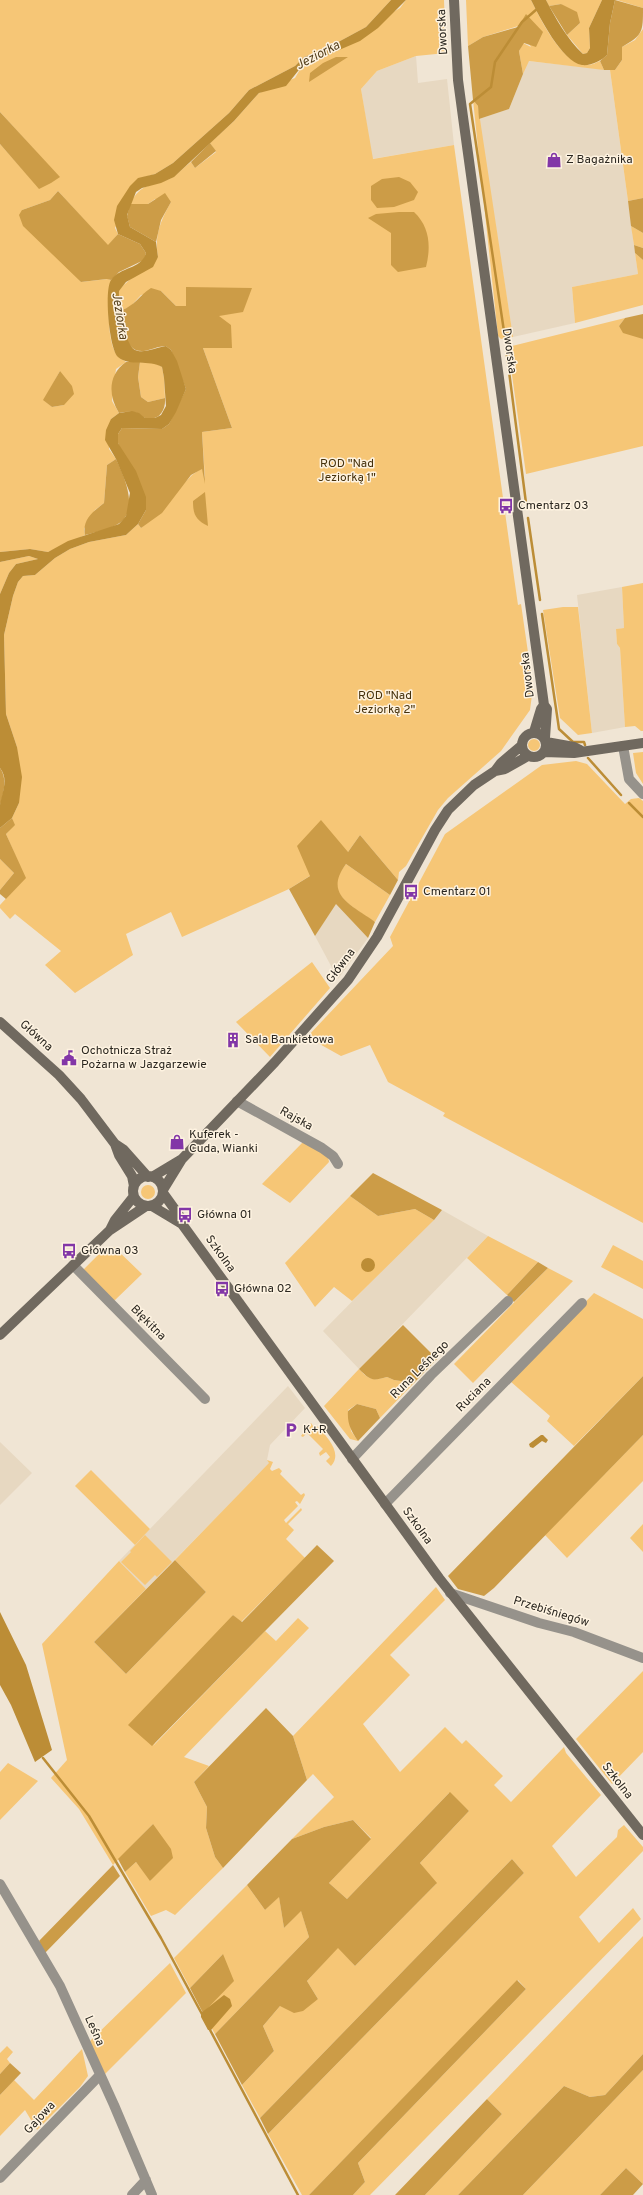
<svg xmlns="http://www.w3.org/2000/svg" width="643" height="2195" font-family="Overpass,sans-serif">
	<rect width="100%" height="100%" fill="#f0e5d4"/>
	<path fill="#e7d8c1" d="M416,56L418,83L447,79L454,145L372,159L361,89L377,71Z
		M528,61L610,70L638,274L572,287L575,323L513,337L479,119L509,109Z
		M622,587L624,628L616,629L617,644L620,648L625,727L592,733L577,595Z
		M336,903L368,938L338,979L315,936Z
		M442,1210L488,1236L359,1369L323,1331Z
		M288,1386L305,1408L270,1445L267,1460L270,1463L146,1589L119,1561Z
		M0,1442L32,1473L0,1505Z"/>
	<path fill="#f6c676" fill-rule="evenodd" d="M0,0H391L366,27L329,47L304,57L295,66L249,90L229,113L173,163L155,174L138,179L115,228L118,234L108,246L58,191L50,200L22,210L81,282L108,279L111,280C108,297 106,344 118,356C120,358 123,360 126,362L116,369L112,401L119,413L111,419L109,449L116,459L107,465L104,503L95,510L84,529L85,535L48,552L30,549L0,552V144L39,188L59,177L0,112ZM60,371L64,405L52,407L44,400Z
		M406,0H444L446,53L416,56L377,71L361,89L373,159L454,145L514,577L518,605L521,604L533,687L530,710L501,751L448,798L438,810L406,866L399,872L398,880L360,835L348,852L289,889L182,937L171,912L126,934L133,955L75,993L45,965L61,951L15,914L10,919L0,908V905L25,878L6,834L14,825L12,818L19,803L17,747L6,714L4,635L13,596L18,582L23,576L35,575L55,558L70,549L89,542L126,535L138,524L141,528L192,475L202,468L205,479L202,432L232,428L203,348L219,315L186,287V306H176L161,291L141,295L130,307L122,310C120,305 117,298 118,292C120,286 151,263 158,257C154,235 161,220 171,202L155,199L148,204H130C142,181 151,188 171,178C178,174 184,167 191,162L195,168L216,152L210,143L234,121L259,93L295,78L302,66L400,8Z
		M466,0H531C541,20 562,65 588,65C592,65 597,62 600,61L604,70L529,61L523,74L519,51L523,43L531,47L518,26L483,37L468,46Z
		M546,0H602L589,28L590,48L587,53L583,54L567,35L580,23L561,4L549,6Z
		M617,0H643V8Z
		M643,29V198L628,201L610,70H615L622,60V47L635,40Z
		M473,100L478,106L513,337L501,339L498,336Z
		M631,226L643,233V248L634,245Z
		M635,253L643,260V305L575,323L572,287L638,274Z
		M625,318L619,326L643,339V446L526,474L508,347Z
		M140,362L155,363L162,367L164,378L165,398L148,402L141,397L138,377Z
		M29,556L38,559L16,564L9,573L0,594V562Z
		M643,583V731H641L635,726L625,727L620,648L617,644L616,629L624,628L622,587Z
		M563,607H578L592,733L578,735L560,718L543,610Z
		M528 745a6 6 0 1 1 12 0a6 6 0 1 1-12 0Z
		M643,752V784L636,773L633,753Z
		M576,761L587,764L625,804L631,799L639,798L643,801V1223L443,1116L445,1113L388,1082L370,1045L341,1056L307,1037L393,946L390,937L445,834L542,765Z
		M0,859L14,873L0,890Z
		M346,864L390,895L375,922C362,913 330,897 337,877C339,873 343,868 346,864Z
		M312,962L330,988L270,1057L236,1022Z
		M303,1142L328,1156L329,1162L290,1203L262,1184Z
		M141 1192a7 7 0 1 1 14 0a7 7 0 1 1-14 0Z
		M350,1196L378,1216L415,1209L434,1220L352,1301L334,1287L315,1307L285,1263Z
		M488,1236L538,1262L507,1295L467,1258Z
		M613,1245L643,1261V1289L601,1267Z
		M114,1247L142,1274L114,1301L83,1270L98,1255Z
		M548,1268L573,1281L473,1383L454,1364Z
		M594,1293L643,1319V1376L574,1446L547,1421L550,1416L510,1381Z
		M359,1369C369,1380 373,1381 387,1377L394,1380L414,1383L380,1418L376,1409L357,1404L348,1410L351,1431L358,1441L350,1439L324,1406Z
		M311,1423L313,1426L319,1427C327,1438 343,1453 331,1466L326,1461L330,1457L326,1452L320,1456L319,1453L323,1449L307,1433L303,1437L301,1436Z
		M643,1435V1481L567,1558L545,1535Z
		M267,1460L273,1462L270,1469L272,1471L279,1468L282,1471L280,1474L301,1495L304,1493L305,1495L300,1504L297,1501L295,1502L298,1506L284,1520L286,1523L301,1508L302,1510L288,1524L294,1530L286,1539L305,1558L241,1622L233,1615L153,1746L265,1631L276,1641L298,1618L309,1628L184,1757L209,1766L194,1782L207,1807L206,1828L215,1857L223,1868L175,1915L166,1910L151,1916L125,1872L136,1862L151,1881L153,1824L113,1865L79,1809L51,1778L67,1760L42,1644L119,1561L146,1589L94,1642L126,1674L206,1592L175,1560L269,1463Z
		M91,1470L150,1529L135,1545L75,1486Z
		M643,1524V1552L630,1538Z
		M145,1535L172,1562L157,1577L155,1575L145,1585L121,1562L131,1552L134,1555L130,1551Z
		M436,1587L445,1600L390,1655L410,1675L363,1724L400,1772L445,1727L462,1744L466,1740L503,1776L494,1785L511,1802L564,1747L566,1753L601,1795L552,1846L576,1877L617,1837L618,1830L624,1825L643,1847V1851L579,1917L599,1943L633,1908L641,1919L370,2195H353L365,2182L358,2163L526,1989L518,1980L309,2195H302L268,2134L524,1873L512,1859L260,2118L242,2085L274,2051L263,2026L280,2006L318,1999L307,1981L338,1947L355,1966L436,1884L420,1863L469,1811L449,1793L347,1899L329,1883L371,1838L353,1820L324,1827L292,1839L334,1797L313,1774L307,1780L293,1736Z
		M643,1671V1752L612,1784L576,1739Z
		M8,1763L38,1781L0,1820V1772Z
		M247,1885L265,1910L279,1896L284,1928L301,1910L309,1937L215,2034L203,2013L223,1954L190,1988L174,1958Z
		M643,1936V2054L605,2095L590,2097L564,2086L458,2195H425L502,2114L487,2099Z
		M170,1963L186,1993L105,2074L89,2042Z
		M7,2046L13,2052L7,2059L10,2063L0,2074V2053Z
		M82,2049L88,2076L80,2087L37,2130L25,2110L0,2136V2095L14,2080L34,2100Z
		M643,2070V2184L626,2168L600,2195H523Z"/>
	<path fill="#cc9c47" d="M615,0L643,8C643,32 643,35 622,47V60L615,70H604L600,61L607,55L610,23Z
		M561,4L577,12L580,23L567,35L549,6Z
		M526,14L543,32L536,47L524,43L519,51L523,74L509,109L479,119L478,106L473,100L468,46L483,37L518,27Z
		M336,57H348L309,82L310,73L323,63Z
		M0,112L60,177L51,183L39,189L0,144Z
		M210,143L216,151L195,168L191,162Z
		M399,177L410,182L418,192L414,200L394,207L377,208L371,200V186L382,179Z
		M58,191L108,245L118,234L140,244L146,253L144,260L119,272L111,280L107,279L81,282L23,226L19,215L22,210L50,200Z
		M165,193L171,202L161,220L156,242L130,227L127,216L130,204H148Z
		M643,198V233L631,226L628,201Z
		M399,212H414C430,227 431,247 426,267L398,272L391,265V233L368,218L376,214Z
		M634,245L643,248V260L635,253Z
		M186,287L252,288L243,312L219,316L231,325L232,348H203L232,428L202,432L205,484L202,469L191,475L162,513L141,528L138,524L146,510L118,443V434L122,428L162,429L169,424L186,389L171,350L166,346C158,346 151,350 144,351C123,353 124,324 122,310C134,306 140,295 151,288L161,291L176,306H186Z
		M643,314V339L623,333L619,326L625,318Z
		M126,362H140L138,377L141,397L148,402L165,398C166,410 159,422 145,418C142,417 140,414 137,413C131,411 125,412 119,413C108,395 108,375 126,362Z
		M60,371L72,386L74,394L64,405L52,407L43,400Z
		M116,459C124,476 140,511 118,524C108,530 96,532 85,535C82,519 93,512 104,503L107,465Z
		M205,492L208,526C196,520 193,515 193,501Z
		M0,768C8,779 3,794 0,806Z
		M12,818L15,825L6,834L26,878L6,899L0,894V890L14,873L0,859V828Z
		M321,820L348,852L360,835L398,880L390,895L346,864C323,895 352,905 375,922L368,938L336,904L315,936L289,889L310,876L297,846Z
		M373,1173L442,1210L434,1220L415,1209L378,1216L350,1196Z
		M538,1262L548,1268L514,1302L507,1295Z
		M403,1325L437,1359L414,1383L394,1380L387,1377C372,1381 371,1381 359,1369Z
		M643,1376V1435L494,1588L484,1596L458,1589L448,1576Z
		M357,1404L376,1409L380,1418L358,1441C351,1431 347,1423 348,1411Z
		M317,1545L334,1561L152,1746L128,1725L233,1615L242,1622Z
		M175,1560L206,1592L126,1674L94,1642Z
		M266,1708L293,1736L307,1780L223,1868L215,1857L206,1828L207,1807L194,1782Z
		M450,1792L469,1811L420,1863L437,1883L355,1966L338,1948L307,1981L318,1999L303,2011L294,2013L280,2006L263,2026L274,2051L242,2085L215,2034L309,1937L301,1911L284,1928L279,1897L265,1910L247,1885L292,1839L324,1827L353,1820L371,1839L329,1883L347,1899Z
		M153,1824L171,1849L173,1858L150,1881L136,1862L125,1872L118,1859Z
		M512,1859L524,1873L268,2134L260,2118Z
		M113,1865L120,1876L45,1953L39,1941Z
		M223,1954L234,1981L203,2013L190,1988Z
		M517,1980L526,1989L358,2163L365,2182L353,2195H309Z
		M643,2054V2070L523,2195H458L564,2086L590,2097L605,2095Z
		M10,2063L21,2073L0,2095V2074Z
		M487,2099L502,2114L425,2195H395Z
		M626,2168L643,2184L633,2195H600Z"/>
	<path fill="#bc8d36" d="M391,0H406L378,28L360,41L302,66L286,86L259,93L234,121L174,177L161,183L142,188L136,192L127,215L130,227L156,242L158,257L153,267L126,282L119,291C118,302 125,345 135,350C144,354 157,347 166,346L171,350L177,361L186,389L176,412L169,424L162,429L122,428L118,434V443L136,471L146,497V510L138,524L126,535L89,542L70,549L55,558L35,575L23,576L18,582L13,596L4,635L6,714L17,747L22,777L19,803L12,818L0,828C0,820 0,812 0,805C2,793 9,779 0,768V594L9,573L16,564L38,559L29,556L0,562V552L30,549L48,552L68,541L119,524L126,516L130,493L116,459L105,440L106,430L111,419L119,413L132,411L139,413L145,418H155L161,415L166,406L164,378L162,367C149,359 130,367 118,357C109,349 104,290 111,280C121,266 141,270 146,253L140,244L118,234L114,220L117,206L130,186L138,178L155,174L173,163L229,113L249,90L295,66L304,57L329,47L366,27Z
		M531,0H546C556,19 567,39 583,54L587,53L590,48L589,28L602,0H615L610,23L607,55C601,61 591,66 582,65C562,62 539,16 531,0Z
		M361 1265a7 7 0 1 1 14 0a7 7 0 1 1-14 0Z
		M541,1435H543L548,1440L546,1443L542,1441L533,1448L530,1447L529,1444Z
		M0,1612L26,1665L52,1750L35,1762L11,1705L0,1685Z
		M224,1995L230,1999L232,2006L211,2030H208L201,2017V2013Z"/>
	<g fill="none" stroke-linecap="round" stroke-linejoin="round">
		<path stroke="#bc8d36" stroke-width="2.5" d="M505,338L470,104L491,87L495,62L522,22L537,9
			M506,348L526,503
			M528,518L540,600
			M542,614L558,722L559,729L573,742H584L585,745
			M588,758L621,795
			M629,803L643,817
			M43,1758L89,1816L161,1938L203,2016
			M209,2028L298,2195"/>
		<path stroke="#96928b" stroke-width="10" d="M623,746L629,779L643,794
			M237,1101L322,1148L333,1156L338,1164
			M73,1265L205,1399
			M352,1459L431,1375L508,1301
			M385,1504L582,1303
			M450,1593L539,1623L574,1632L643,1658
			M0,1884L60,1986L114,2105L152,2195
			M0,2178L100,2075
			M132,2195L146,2180"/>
		<path stroke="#70695f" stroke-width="10" d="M454,0L458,80L463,117L544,705L547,709L545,738
			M534,732L541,709L544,705
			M522 745a12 12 0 1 1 24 0a12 12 0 1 1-24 0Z
			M546,742L574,747L580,750
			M544,752L574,753L643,743
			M495,771L501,763L521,746
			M0,1022L59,1075L81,1099L115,1144L119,1155L132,1176L134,1186
			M115,1144L124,1150L148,1177
			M133 1191a15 15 0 1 1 30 0a15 15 0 1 1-30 0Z
			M152,1177L182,1159
			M163,1190L182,1159L275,1062L348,980L377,937L435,830L448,810L474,785L495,771L505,769L528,756
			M163,1193L181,1218L182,1224L439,1578L643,1835
			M152,1206L182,1224
			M110,1230L115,1220L134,1196
			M0,1335L110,1230L146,1206"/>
	</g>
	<defs>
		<g id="shop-bare" transform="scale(1.2)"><path d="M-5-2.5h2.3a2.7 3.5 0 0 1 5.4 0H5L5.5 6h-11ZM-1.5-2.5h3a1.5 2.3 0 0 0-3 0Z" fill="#8236a7" stroke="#fef3e1" stroke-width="2.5" paint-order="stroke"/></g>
		<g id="bus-bare" transform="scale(1.2)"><path d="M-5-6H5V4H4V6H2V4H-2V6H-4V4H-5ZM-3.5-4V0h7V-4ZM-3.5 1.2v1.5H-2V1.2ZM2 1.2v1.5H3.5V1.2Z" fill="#8236a7" stroke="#fef3e1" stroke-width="2.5" paint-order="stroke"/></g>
		<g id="building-bare" transform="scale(1.2)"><path d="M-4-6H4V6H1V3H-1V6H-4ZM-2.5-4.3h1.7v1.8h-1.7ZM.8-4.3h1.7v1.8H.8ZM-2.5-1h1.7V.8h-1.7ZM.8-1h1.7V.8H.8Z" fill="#8236a7" stroke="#fef3e1" stroke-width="2.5" paint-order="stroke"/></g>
		<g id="civic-bare" transform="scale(1.2)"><path d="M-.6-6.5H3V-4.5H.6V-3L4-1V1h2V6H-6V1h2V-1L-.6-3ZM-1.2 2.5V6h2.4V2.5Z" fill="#8236a7" stroke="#fef3e1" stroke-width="2.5" paint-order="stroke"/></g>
		<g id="parking-bare" transform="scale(1.2)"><path d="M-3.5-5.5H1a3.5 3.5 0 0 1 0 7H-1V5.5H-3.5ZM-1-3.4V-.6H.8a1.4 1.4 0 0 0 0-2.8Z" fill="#8236a7" stroke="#fef3e1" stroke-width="2.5" paint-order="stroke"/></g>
	</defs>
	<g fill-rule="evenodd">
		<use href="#shop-bare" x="554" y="160"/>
		<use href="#bus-bare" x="506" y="506"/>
		<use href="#bus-bare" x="411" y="892"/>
		<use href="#building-bare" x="233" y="1040"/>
		<use href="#civic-bare" x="69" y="1058"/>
		<use href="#shop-bare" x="177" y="1142"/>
		<use href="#bus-bare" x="185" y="1215"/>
		<use href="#bus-bare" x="69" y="1251"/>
		<use href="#bus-bare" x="222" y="1289"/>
		<use href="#parking-bare" x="291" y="1430"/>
	</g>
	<g text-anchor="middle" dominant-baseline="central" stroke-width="3" stroke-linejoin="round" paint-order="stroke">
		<g font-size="12" fill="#2a261f" stroke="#fef3e1">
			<text transform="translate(443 32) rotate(-93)">Dworska</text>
			<text transform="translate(509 351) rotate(82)">Dworska</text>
			<text transform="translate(528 675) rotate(-97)">Dworska</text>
			<text transform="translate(341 966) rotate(-53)">Główna</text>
			<text transform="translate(36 1036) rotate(42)">Główna</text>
			<text transform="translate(296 1119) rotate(29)">Rajska</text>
			<text transform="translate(220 1254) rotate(54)">Szkolna</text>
			<text transform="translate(148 1323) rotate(45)">Błękitna</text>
			<text transform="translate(420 1370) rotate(-45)">Runa Leśnego</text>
			<text transform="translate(474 1395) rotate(-45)">Ruciana</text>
			<text transform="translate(417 1526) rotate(54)">Szkolna</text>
			<text transform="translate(551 1612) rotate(17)">Przebiśniegów</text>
			<text transform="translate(617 1781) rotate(52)">Szkolna</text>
			<text transform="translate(94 2031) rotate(66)">Leśna</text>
			<text transform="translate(40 2118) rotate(-47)">Gajowa</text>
		</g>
		<g font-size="12" fill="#2a261f" stroke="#fef3e1" text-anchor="start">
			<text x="566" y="160">Z Bagażnika</text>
			<text x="518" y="506">Cmentarz 03</text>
			<text x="423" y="892">Cmentarz 01</text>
			<text x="245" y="1040">Sala Bankietowa</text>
			<text x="81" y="1051">Ochotnicza Straż<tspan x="81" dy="14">Pożarna w Jazgarzewie</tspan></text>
			<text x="189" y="1135">Kuferek -<tspan x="189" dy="14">Cuda, Wianki</tspan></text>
			<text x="197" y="1215">Główna 01</text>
			<text x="81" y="1251">Główna 03</text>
			<text x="234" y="1289">Główna 02</text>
			<text x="303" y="1430">K+R</text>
		</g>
		<g font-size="12" fill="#45310c" stroke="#fef3e1">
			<text x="347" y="464">ROD "Nad<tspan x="347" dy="14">Jeziorką 1"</tspan></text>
			<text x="385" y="696">ROD "Nad<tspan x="385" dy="14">Jeziorką 2"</tspan></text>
		</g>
		<g font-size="13" font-style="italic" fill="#56411d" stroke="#fef3e1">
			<text transform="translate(318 56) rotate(-28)">Jeziorka</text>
			<text transform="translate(119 316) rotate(81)">Jeziorka</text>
		</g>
	</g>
</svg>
